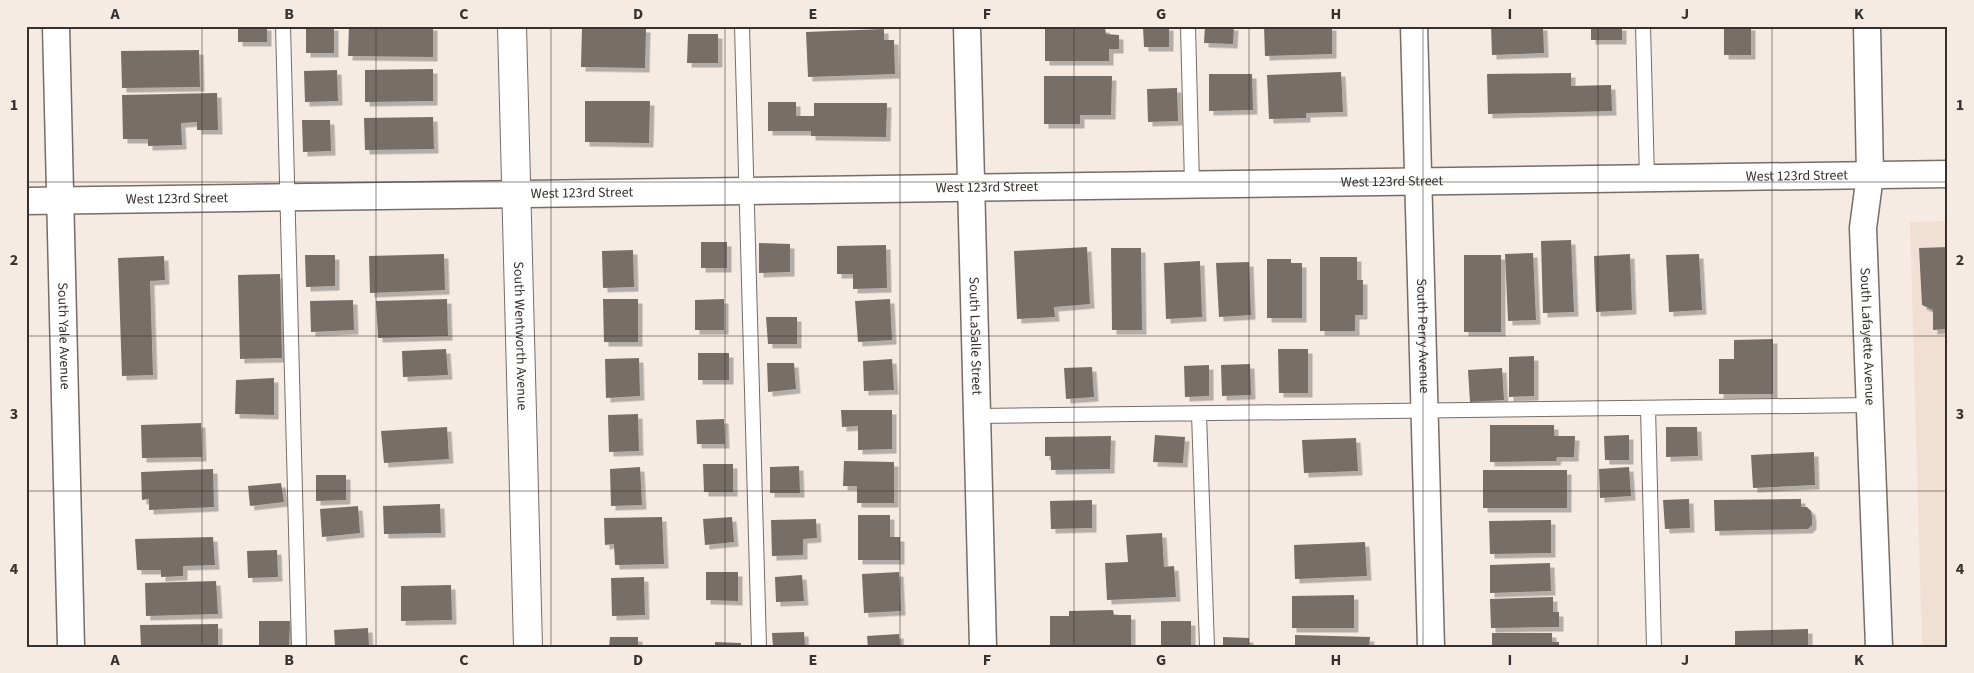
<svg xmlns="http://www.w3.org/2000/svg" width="1974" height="673" font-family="'Source Sans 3',sans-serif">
	<defs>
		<filter id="shadow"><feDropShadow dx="4.5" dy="4.5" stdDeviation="0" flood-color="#0004"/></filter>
	</defs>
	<rect width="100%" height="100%" fill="#f6ebe3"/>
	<path fill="#f2dfd3" d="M1948,221V647H1922L1910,222Z"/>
	<path fill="#786e67" filter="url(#shadow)" d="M238,26H267V42H238Z
		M306,26H334V53H306Z
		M349,26H433V57L348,56Z
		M582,26L646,28L645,68L581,67Z
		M1169,26V47H1144L1143,27Z
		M1205,26H1234L1233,44L1204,43Z
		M1264,26H1332V54L1265,56Z
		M1491,26H1543L1544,53L1492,55Z
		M1591,26H1622V40H1591Z
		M1724,26H1751V55H1724Z
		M1045,28H1105L1106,34L1119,35V49H1109V61H1045Z
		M884,29V40H894L895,74L808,77L806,32Z
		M688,34H718V63H687Z
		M199,50L200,87L122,88L121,51Z
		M433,69V101L365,102V70Z
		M337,70L338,101L305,102L304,71Z
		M1341,72L1343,112L1306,113V118L1269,119L1267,75Z
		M1571,73V86L1611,85L1612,111L1488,114L1487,74Z
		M1209,74H1252L1253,110L1209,111Z
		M1044,76H1112L1111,115H1080V124H1044Z
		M1177,88L1178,121L1148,122L1147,89Z
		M217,93L218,130H197V122L181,123L182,145L148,146V139H123L122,95Z
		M585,101H650L649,143L585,142Z
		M768,102H796V116H814V103H887L886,137L811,136V131H768Z
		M433,117L434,149L365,150L364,118Z
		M302,120H330L331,151L303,152Z
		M1571,240L1574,312L1543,313L1541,241Z
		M701,242H727V268H701Z
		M759,243L790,244V272L759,273Z
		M886,245L887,288L853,289V274H837V246Z
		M1087,247L1090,304L1054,307L1055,317L1017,319L1014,251Z
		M1948,247V387H1946L1945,329L1933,330V310L1922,305L1919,248Z
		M1111,248H1141L1142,330H1112Z
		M633,250L634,287L603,288L602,251Z
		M1533,253L1536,320L1508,321L1505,254Z
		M444,254L445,290L370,293L369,256Z
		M1630,254L1632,310L1596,312L1594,256Z
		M1699,254L1702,310L1669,312L1666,255Z
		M305,255H335V286L306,287Z
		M1464,255H1501V332H1464Z
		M164,256L165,280L150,281L153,375L122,376L118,258Z
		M1320,257H1357V280H1363V315H1355V331H1320Z
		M1267,259H1291V263H1302V318H1267Z
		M1200,261L1202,317L1166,319L1164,263Z
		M1249,262L1251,315L1219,317L1216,263Z
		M280,274L282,358L240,359L238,275Z
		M447,299L448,336L378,338L376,301Z
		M603,299H638V342H604Z
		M724,299V330H695V300Z
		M890,299L892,340L858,342L855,301Z
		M353,300L354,330L311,332L310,301Z
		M766,317H797V344H768Z
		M1773,339V394H1719V359H1734V340Z
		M446,349L448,375L403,377L402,351Z
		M1278,349H1308V393H1279Z
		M698,353H729V380H698Z
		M1534,356V396L1509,397V357Z
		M639,358L640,396L606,398L605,359Z
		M892,359L894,390L864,391L863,361Z
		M767,363H794L796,389L768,392Z
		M1250,364L1251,395L1222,396L1221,365Z
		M1209,365V396L1185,397L1184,366Z
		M1092,367L1094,397L1066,399L1064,368Z
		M1502,368L1504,400L1470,402L1468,370Z
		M274,378V415L235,414L236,380Z
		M841,410H892V449L858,450V426L842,427Z
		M638,414L639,451L609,452L608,415Z
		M724,419L725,444H697L696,420Z
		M201,423L202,457L142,458L141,425Z
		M1490,425H1554V436H1575L1574,457H1557L1556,461L1490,462Z
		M447,427L449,459L384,463L381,431Z
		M1666,427H1697L1698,456L1666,457Z
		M1155,435L1185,437L1183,463L1153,462Z
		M1629,435V460H1605L1604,436Z
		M1111,436L1110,469L1051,470V456H1045V437Z
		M1356,438L1358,471L1304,473L1302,440Z
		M1814,452L1815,485L1753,488L1751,455Z
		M844,461L894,462V503H857V486H843Z
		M703,464H733V492H704Z
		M799,466L800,493H770V467Z
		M640,467L642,505L611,506L610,469Z
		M1629,467L1631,496L1600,498L1599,469Z
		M213,469L214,507L149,510V499L142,500L141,472Z
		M1483,470H1567V508H1483Z
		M316,475H346V500L316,501Z
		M281,483L284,502L250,506L248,486Z
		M1689,499L1690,528L1665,529L1663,500Z
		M1801,499V507H1807L1811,511L1812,517V525L1808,529L1715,531L1714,500Z
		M1092,500V528L1051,529L1050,501Z
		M440,504L441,533L384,534L383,506Z
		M358,506L360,533L322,537L320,509Z
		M858,515H890V537H900V560H858Z
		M662,517L664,564L615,565L614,544L605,545L604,518Z
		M732,517L734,542L705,545L703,519Z
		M816,519L817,538L803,539V555L772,556L771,520Z
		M1551,520V553L1490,554L1489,521Z
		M1162,533L1164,567L1174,566L1176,597L1107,600L1105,563L1128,562L1126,535Z
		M213,537L215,565L183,566V576L161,577V570H137L135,539Z
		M1365,542L1367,576L1295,579L1294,545Z
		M277,550L278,577L248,578L247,551Z
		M1550,563L1551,591L1490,593V565Z
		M706,572H738V601L706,600Z
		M899,572L901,611L864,613L862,574Z
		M802,575L804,601L776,602L775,577Z
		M644,577L645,615L612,616L611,578Z
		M216,581L218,614L146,616L145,583Z
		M451,585L452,620L401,621V586Z
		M1354,595V628H1292V596Z
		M1553,597V612H1559V627L1491,628L1490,599Z
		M1113,610L1114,615H1131V647H1050V616H1069V611Z
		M259,621H290L289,647H259Z
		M1161,621H1191V647H1161Z
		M218,624V647H141L140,625Z
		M368,628L369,647H335L334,630Z
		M1808,629V647H1735V631Z
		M804,632L805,647H773L772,633Z
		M1492,633H1552V642H1559V647H1492Z
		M899,634L900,647H868L867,636Z
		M1295,635L1370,637L1369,647H1295Z
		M610,637H638V647H609Z
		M1223,637L1249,638V647H1223Z
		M715,642L741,643V647H715Z"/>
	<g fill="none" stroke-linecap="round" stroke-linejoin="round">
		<g stroke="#776d66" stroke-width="16">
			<path id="lane" d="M283,26L299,647
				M742,26L759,647
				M1188,26L1192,184
				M1643,26L1647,178
				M1648,408L1654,647
				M1199,414L1207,647
				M977,416L1870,405"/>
		</g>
		<g stroke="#776d66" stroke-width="29">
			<g id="street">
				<path id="s1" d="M56,26L71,647"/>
				<path id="s2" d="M967,26L983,647"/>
				<path id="s3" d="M1414,26L1431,647"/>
				<path id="s4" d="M1867,26L1870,175L1863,228L1879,647"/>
				<path id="s5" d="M26,201L1948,174"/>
			</g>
		</g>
		<g stroke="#776d66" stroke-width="30">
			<g id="secondary">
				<path id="s6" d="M512,26L528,647"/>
			</g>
		</g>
		<use href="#lane" stroke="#fff" stroke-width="14"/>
		<use href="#street" stroke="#fff" stroke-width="26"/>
		<use href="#secondary" stroke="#fff" stroke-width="28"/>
	</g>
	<path fill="none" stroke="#36312e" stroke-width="1" stroke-opacity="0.55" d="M202,26V647M376,26V647M551,26V647M725,26V647M900,26V647M1074,26V647M1249,26V647M1423,26V647M1598,26V647M1772,26V647M26,182H1948M26,336H1948M26,491H1948"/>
	<g text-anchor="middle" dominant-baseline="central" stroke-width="5" stroke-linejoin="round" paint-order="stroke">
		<g font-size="14" fill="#36312e" stroke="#f6ebe3">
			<text stroke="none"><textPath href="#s5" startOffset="1771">West 123rd Street</textPath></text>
			<text stroke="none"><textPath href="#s5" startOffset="1366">West 123rd Street</textPath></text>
			<text stroke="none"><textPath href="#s5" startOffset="961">West 123rd Street</textPath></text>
			<text stroke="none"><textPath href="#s5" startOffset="556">West 123rd Street</textPath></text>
			<text stroke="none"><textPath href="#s5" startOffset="151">West 123rd Street</textPath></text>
			<text stroke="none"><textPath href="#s2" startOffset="310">South LaSalle Street</textPath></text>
			<text stroke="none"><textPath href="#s4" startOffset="311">South Lafayette Avenue</textPath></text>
			<text stroke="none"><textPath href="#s1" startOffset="310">South Yale Avenue</textPath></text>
			<text stroke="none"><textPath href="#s6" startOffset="310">South Wentworth Avenue</textPath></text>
			<text stroke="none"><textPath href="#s3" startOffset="310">South Perry Avenue</textPath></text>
		</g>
	</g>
	<rect width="1974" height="673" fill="none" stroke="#f6ebe3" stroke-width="55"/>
	<rect x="28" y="28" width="1918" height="618" fill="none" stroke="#36312e" stroke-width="2"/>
	<g font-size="16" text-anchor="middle" font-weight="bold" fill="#36312e">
		<text x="115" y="19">A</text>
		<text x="289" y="19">B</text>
		<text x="464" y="19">C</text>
		<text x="638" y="19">D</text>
		<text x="813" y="19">E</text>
		<text x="987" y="19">F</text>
		<text x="1161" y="19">G</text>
		<text x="1336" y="19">H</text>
		<text x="1510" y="19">I</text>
		<text x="1685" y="19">J</text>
		<text x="1859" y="19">K</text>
		<text x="14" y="110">1</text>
		<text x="1960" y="110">1</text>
		<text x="14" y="265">2</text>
		<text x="1960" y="265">2</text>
		<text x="14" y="419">3</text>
		<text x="1960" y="419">3</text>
		<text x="14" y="574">4</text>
		<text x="1960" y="574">4</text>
		<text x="115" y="665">A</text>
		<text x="289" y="665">B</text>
		<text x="464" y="665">C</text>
		<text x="638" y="665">D</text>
		<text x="813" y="665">E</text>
		<text x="987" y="665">F</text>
		<text x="1161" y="665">G</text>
		<text x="1336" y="665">H</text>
		<text x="1510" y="665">I</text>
		<text x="1685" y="665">J</text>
		<text x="1859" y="665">K</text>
	</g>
</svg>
